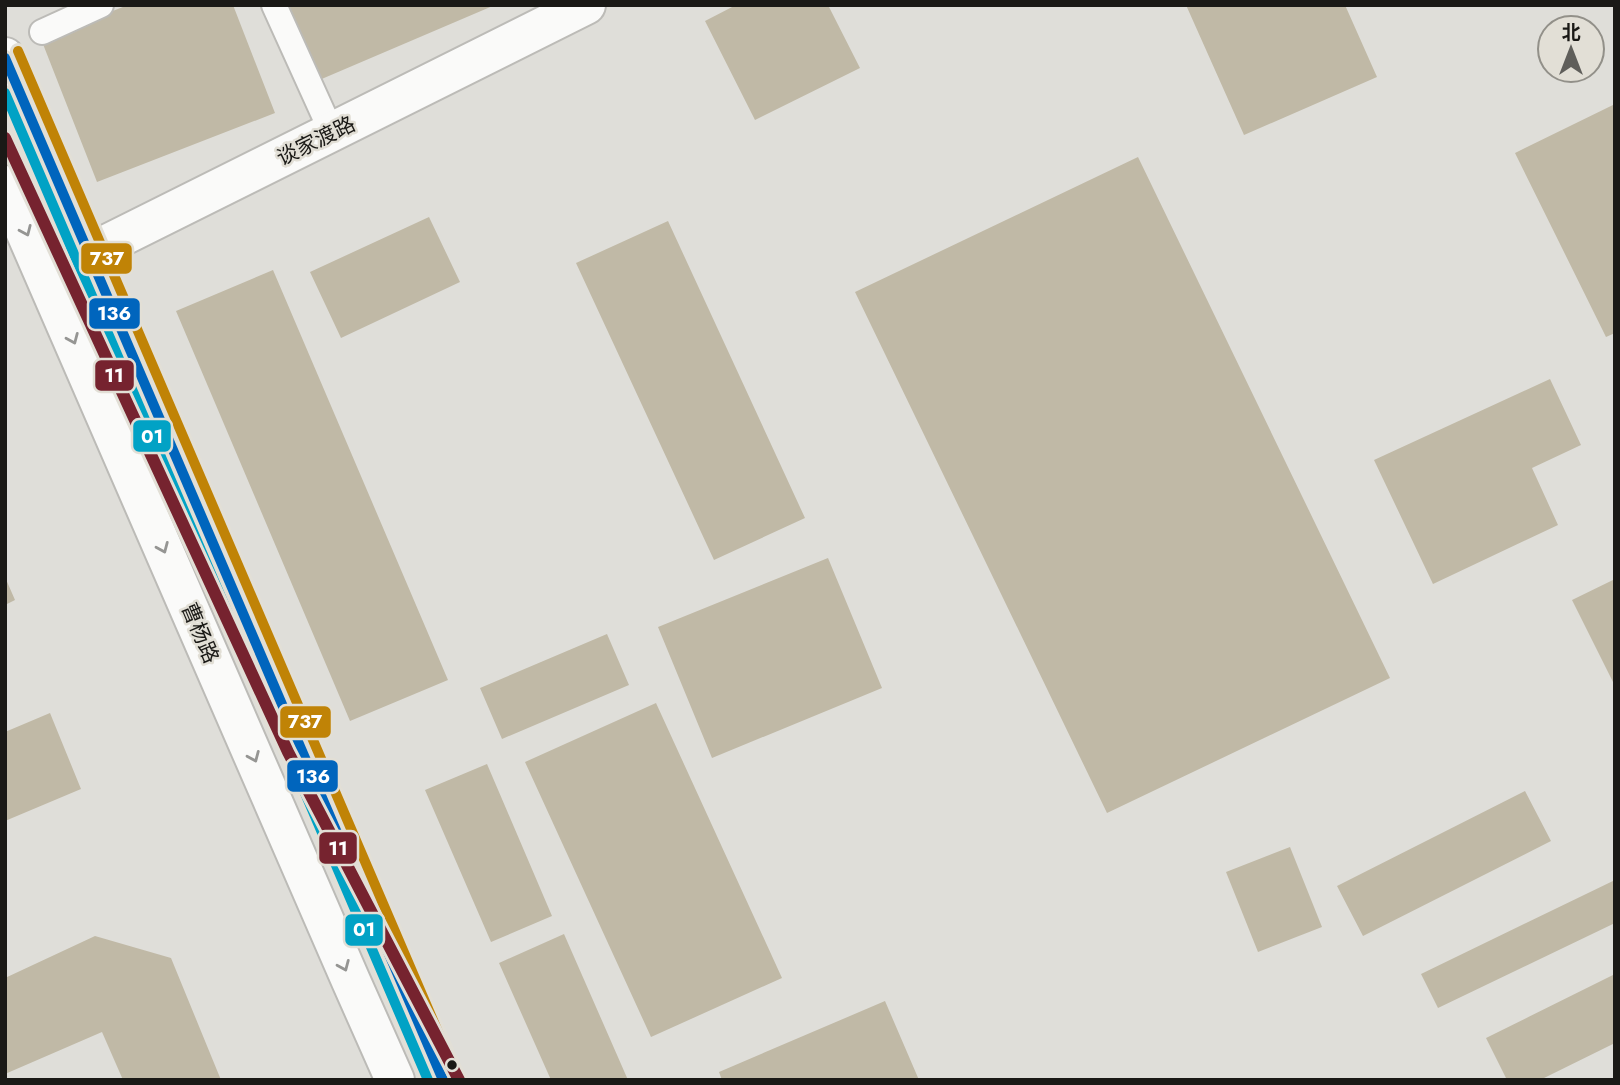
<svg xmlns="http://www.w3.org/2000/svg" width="1620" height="1085" font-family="Jost,'Noto Sans SC',sans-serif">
	<rect width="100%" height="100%" fill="#dfded9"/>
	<path fill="#c0b9a6" d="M128,5H233L275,113L97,182L41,39Z
		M284,5H495L317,81Z
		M736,5H828L860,68L755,120L705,21Z
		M1186,5H1345L1377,77L1244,135Z
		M1615,104V333L1606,337L1515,153Z
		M1138,157L1390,678L1107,813L855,292Z
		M429,217L460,282L341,338L310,272Z
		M668,221L805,518L714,560L576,263Z
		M273,270L448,680L350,721L176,311Z
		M1550,379L1581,445L1532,468L1558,525L1433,584L1374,460Z
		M828,558L882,688L712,758L658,627Z
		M5,577L15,600L5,605Z
		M1615,579V686L1572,600Z
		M607,634L629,685L502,739L480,688Z
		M656,703L782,978L651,1037L525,762Z
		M50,713L81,789L5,821V732Z
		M487,764L552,916L491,942L425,790Z
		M1525,791L1551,841L1363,936L1337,886Z
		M1290,847L1322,927L1258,952L1226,872Z
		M1615,880V923L1438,1008L1421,974Z
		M564,934L628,1080H551L499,963Z
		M95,936L171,958L221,1080H123L102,1032L5,1074V978Z
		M1615,974V1043L1540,1080H1507L1486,1038Z
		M885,1001L919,1080H722L719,1072Z"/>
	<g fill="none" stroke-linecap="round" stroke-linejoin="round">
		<g stroke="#bcbbb7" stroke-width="28">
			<path id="service" d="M274,5L332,133
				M42,32L101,5"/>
		</g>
		<g stroke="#bcbbb7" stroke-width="42">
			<path id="minor" d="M46,277L89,253L586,5"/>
		</g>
		<g stroke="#bcbbb7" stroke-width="42">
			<path id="primary" d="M5,57L443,1080
				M5,185L351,981L395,1080"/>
		</g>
		<use href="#service" stroke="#fafaf9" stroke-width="24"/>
		<use href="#minor" stroke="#fafaf9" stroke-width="38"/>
		<use href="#primary" stroke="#fafaf9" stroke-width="38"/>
		<g stroke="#e2dfd6" stroke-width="16">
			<path id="bus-1" d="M5,58L443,1080"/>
		</g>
		<g stroke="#e2dfd6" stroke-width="16">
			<path id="bus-2" d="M5,93L428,1080"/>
		</g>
		<g stroke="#e2dfd6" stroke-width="16">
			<path id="bus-3" d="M18,51L456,1074"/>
		</g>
		<use href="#bus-1" stroke="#0065bd" stroke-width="10"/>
		<use href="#bus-2" stroke="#01a2c5" stroke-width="10"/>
		<use href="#bus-3" stroke="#c08306" stroke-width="10"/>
		<g stroke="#e2dfd6" stroke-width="18">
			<path id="metro-1" d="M5,138L288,752L459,1080"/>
		</g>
		<use href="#metro-1" stroke="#76232f" stroke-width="12"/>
	</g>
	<defs><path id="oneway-chevron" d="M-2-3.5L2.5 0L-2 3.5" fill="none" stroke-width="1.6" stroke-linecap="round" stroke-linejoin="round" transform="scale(1.75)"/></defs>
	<g stroke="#959593">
		<use href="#oneway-chevron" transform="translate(26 231) rotate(66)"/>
		<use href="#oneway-chevron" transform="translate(73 339) rotate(67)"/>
		<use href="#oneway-chevron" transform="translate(163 548) rotate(67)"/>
		<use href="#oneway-chevron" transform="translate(254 757) rotate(67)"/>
		<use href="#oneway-chevron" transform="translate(344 966) rotate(67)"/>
	</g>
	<circle fill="#1a1916" stroke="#e2dfd6" stroke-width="2.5" cx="452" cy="1065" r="6"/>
	<g text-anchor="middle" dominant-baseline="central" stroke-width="5" stroke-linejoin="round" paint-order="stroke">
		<g font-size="21" fill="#1a1916" stroke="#e2dfd6">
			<text transform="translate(316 141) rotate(-26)">谈家渡路</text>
			<text transform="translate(200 633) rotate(67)">曹杨路</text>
		</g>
	</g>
	<g stroke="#e2dfd6" stroke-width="2.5">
		<rect x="80" y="242" width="53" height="33" rx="7" fill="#c08306"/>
		<rect x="88" y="297" width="53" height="33" rx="7" fill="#0065bd"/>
		<rect x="94" y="359" width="41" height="33" rx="7" fill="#76232f"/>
		<rect x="132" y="419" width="40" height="34" rx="7" fill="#01a2c5"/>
		<rect x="279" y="705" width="53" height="34" rx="7" fill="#c08306"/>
		<rect x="286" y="759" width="53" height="34" rx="7" fill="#0065bd"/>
		<rect x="318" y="831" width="40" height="34" rx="7" fill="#76232f"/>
		<rect x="344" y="913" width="40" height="34" rx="7" fill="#01a2c5"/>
	</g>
	<g font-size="19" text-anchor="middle" font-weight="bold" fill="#fff">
		<text x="107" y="265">737</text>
		<text x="114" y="320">136</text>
		<text x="114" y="382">11</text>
		<text x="152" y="443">01</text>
		<text x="305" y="728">737</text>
		<text x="313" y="783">136</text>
		<text x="338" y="855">11</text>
		<text x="364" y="936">01</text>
	</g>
	<rect width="1620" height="1085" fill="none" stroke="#1a1916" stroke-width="14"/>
	<g transform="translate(1571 49)"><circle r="33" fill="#e2dfd6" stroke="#929089" stroke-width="2"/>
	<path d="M0-5L12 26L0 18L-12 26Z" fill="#5f5e5a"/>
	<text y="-10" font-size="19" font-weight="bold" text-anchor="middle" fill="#1a1916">北</text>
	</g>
</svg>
